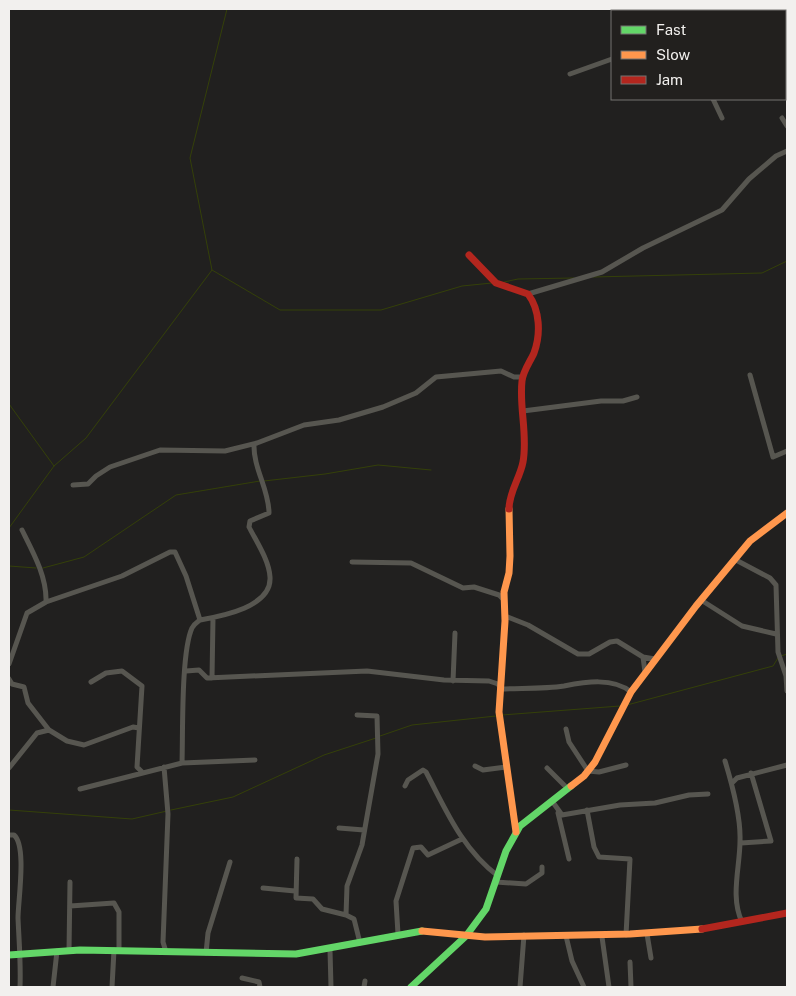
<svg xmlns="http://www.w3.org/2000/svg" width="796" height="996" font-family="'Public Sans',sans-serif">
	<rect width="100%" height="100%" fill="#21201f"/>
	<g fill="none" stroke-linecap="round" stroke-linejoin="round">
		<path stroke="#344009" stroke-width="1" d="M212,270L280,310H381L462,286L492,283
			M593,277L762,273L787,261
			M504,282L518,279L574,278
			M9,404L54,466
			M264,481L325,474L378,465L431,470
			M9,528L54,466L86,438L212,270L190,158L227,9
			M9,566L36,568
			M43,568L84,557L176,495L260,481
			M781,656L787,654
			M627,705L773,666L778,658
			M502,715L620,706
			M380,736L412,725L496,716
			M9,810L132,819L167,811
			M171,810L233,797L324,755L376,738"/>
		<path stroke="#575650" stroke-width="5" d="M668,9L669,11
			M699,9L701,11
			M682,11L688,9
			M570,74L612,59
			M713,99L722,118
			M782,118L787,126
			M528,294L602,272L643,248L722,210L749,179L776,156L787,151
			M750,375L773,457L787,451
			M523,411L601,401H623L637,397
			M73,485L88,484L96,476L110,467L160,450L225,451L257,443L304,425L339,420L383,407L416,393L436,377L501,371L514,377H522
			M734,559L770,578L776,585L778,652L786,676L787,691
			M352,562L411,563L463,588L474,587L499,595L504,600
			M701,600L742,626L776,634
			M46,602L122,576L170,552H175L186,576L200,620
			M505,616L528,625L578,654H589L610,642L617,641L643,657L655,659
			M643,657L645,672
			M9,664L27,613L46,602C47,577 33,552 22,530
			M186,671L199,670L207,678L367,671L444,680L489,681L498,684L501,689C521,688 544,689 564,686C585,682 613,677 631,692
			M212,678L213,618
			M9,679L12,684L24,687L28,703L49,730L67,741L84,745L133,727L139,728
			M453,681L455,633
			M91,682L106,673L122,671L142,686L137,767L142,772
			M357,715L377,716L378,754L362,845L347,886L346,915L354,919L360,943
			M566,729L569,742L588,771L599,772L626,765
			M725,761C732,784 741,817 740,841C740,867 730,897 742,922
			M182,763C183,733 181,652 192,628C194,624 196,623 200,620C222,616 272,607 270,577C269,560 256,541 249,527L250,521L269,513C269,489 253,468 254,444
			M475,766L483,770L506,767
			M164,767L168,814L163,942L166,952
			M9,768L37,733L49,730
			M547,768L568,789
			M732,783L737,778L787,765
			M405,786L408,780L423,770L426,772C446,810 462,849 498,876
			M80,789L182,763L255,760
			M552,801L562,815L620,805L655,803L689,795L708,794
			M587,810L594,847L599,857L630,859L626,935
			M558,813L569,859
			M339,828L364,830
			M9,835H14C27,846 18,901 18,918C19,941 21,964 20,987
			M741,843L771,841L751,773
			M297,859L296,898L313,899L322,909L346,915
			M496,882L526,884L542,873V867
			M263,888L295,891
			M70,906L114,903L119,912V950
			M398,934L396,901L413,848L421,847L428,855L462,839
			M647,934L651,958
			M566,936L572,961L584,987
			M602,937L609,987
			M330,950L331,987
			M69,951L70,882
			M206,953L208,933L230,862
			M630,962L631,987
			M242,978L259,982L260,987
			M53,987L57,951
			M112,987L114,950
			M364,987L365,981
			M520,987L524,935"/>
		<path stroke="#63d668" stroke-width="7" d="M9,955L80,950L296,954L422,931
			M411,987L466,936L486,909L506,851L520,826L571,786"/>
		<path stroke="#ff974d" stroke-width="7" d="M509,509L510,556L509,573L504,592L505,621L499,712L516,832
			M571,786L584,776L595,762L631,692L696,606L750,541L787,513
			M422,931L485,937L630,934L702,929"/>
		<path stroke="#b3261e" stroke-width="7" d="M469,255L496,283L528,294C540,310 541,334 534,353C530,362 523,371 522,381C519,408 528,435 523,462C520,478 509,492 509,509
			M702,929L787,913"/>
	</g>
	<rect width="796" height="996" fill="none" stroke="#f2f0ee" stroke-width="20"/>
	<rect x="611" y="10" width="175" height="90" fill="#22201e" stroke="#757371"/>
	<rect x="621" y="26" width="25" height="8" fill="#63d668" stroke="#757371"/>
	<text x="656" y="35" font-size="15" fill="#f2f0ee">Fast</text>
	<rect x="621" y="51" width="25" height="8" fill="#ff974d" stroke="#757371"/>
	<text x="656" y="60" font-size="15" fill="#f2f0ee">Slow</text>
	<rect x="621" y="76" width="25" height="8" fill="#b3261e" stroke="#757371"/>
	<text x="656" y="85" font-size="15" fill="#f2f0ee">Jam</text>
</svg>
